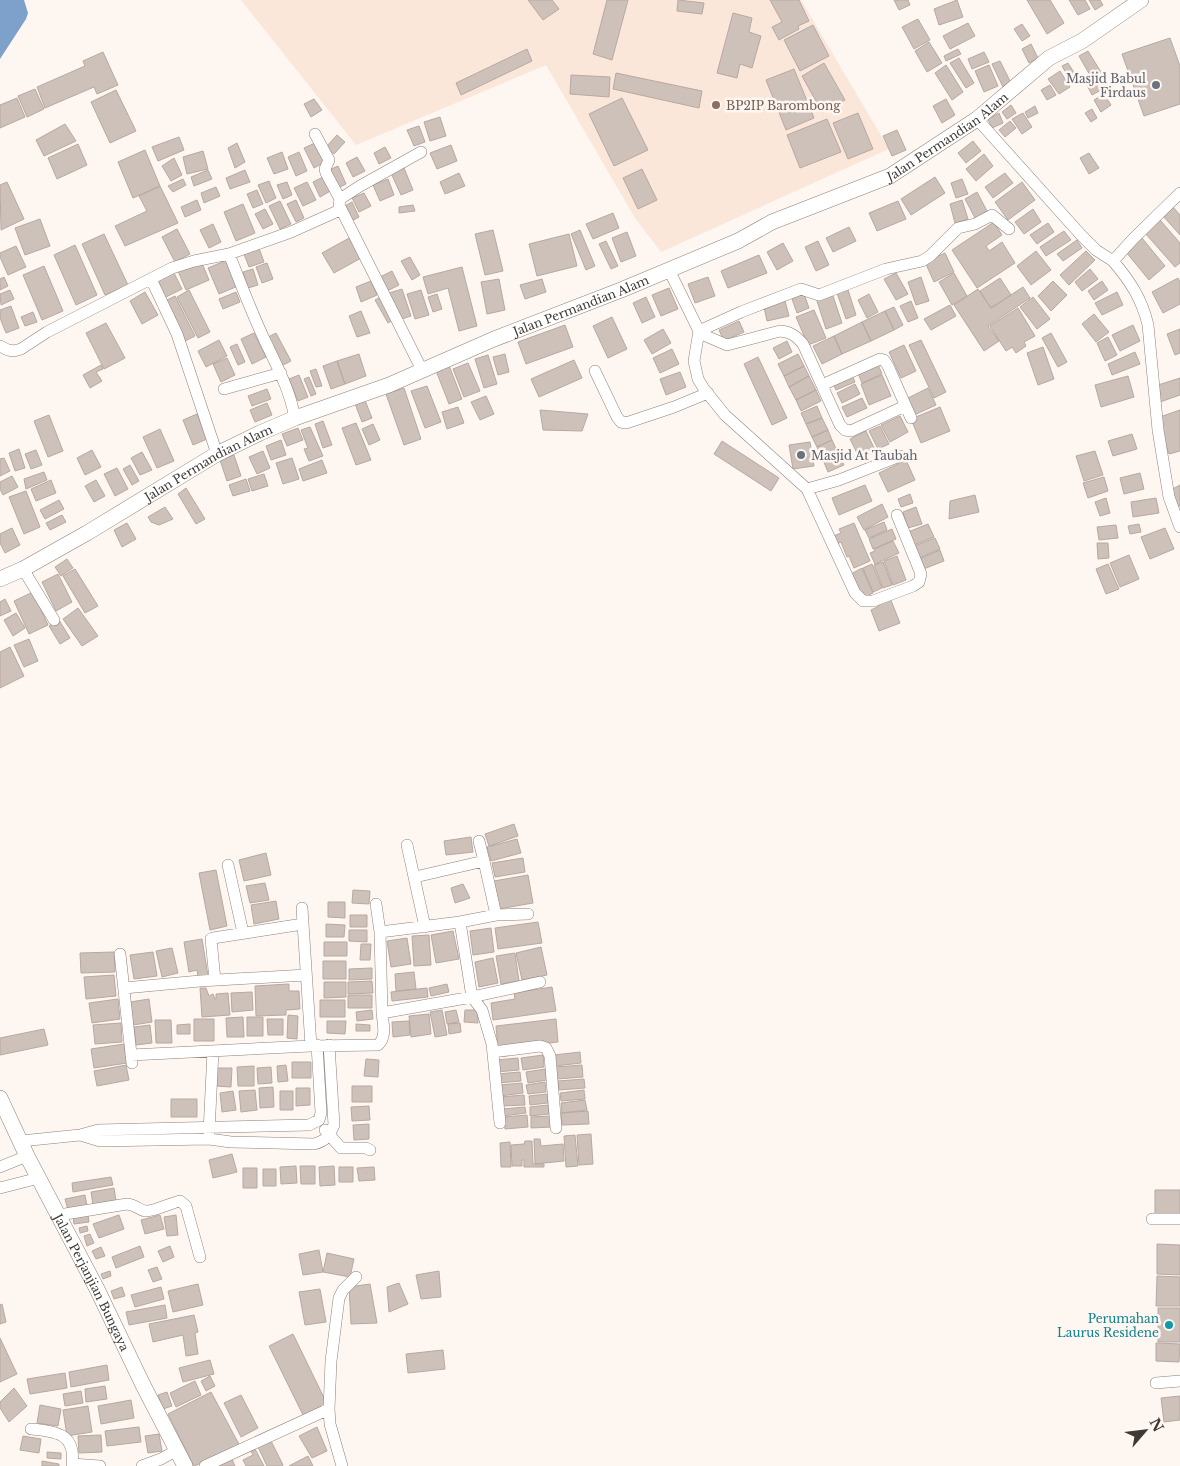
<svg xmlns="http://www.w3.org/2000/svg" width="1180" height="1466" font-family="'Libre Baskerville',serif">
	<rect width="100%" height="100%" fill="#fef6f1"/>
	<path fill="#fbe6da" d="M241,0H801L889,149L661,252L635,218L546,65L356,145Z"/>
	<path fill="#7da1ca" d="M0,0H24L28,13L26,19L0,59Z"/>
	<path fill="#cec1ba" stroke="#b7a9a2" d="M528,0H552L559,9L543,20Z
		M607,0H628L612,60L593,54Z
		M678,0L704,3L702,14L677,11Z
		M770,0H799L809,21L798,26L799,29L779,40L772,27L782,22Z
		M894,0H908L910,5L899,10Z
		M957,0L963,17L939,25L934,9Z
		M1027,0H1050L1064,23L1047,34Z
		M1069,0H1085L1090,9L1078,15Z
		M1089,0H1100L1103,5L1095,10Z
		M733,13L752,18L749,32L761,36L752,68L740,64L737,78L717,73Z
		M918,19L930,40L914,49L902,27Z
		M968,23L975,36L950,49L943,36Z
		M1022,24L1030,36L1022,41L1014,29Z
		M813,25L829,56L800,71L784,40Z
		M1170,38L1180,66V104L1144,116L1122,54Z
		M929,42L942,63L927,72L915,51Z
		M1031,44L1038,58L1029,63L1022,49Z
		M527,49L532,61L461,95L456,83Z
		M958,49L961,54L946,61L944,56Z
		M1088,51L1101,72L1091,77L1079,56Z
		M103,52L118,85L97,94L94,87L45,108L37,87L85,66L83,61Z
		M984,52L989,62L972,69L968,59Z
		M959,58L974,83L966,88L950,63Z
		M1000,61L1011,83L1003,87L992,64Z
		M824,63L845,100L822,112L802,76Z
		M1068,63L1075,74L1069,78L1062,66Z
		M946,65L963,92L952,100L935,73Z
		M989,65L998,86L984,92L975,71Z
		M794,69L814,118L786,130L766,80Z
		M1060,71L1070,87L1059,94L1048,79Z
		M616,73L702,91L699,108L613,89Z
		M571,75L610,77L609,97L570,94Z
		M1099,78L1105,88L1092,95L1087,85Z
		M1050,85L1056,95L1047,100L1041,90Z
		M35,89L44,109L27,117L18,96Z
		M116,90L136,131L110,143L91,102Z
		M1104,94L1111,105L1101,112L1094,100Z
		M17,98L25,117L0,128V105Z
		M622,98L648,150L614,166L589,114Z
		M314,99L322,110L311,117L304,104Z
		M946,99L955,115L942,123L933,106Z
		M1011,105L1016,113L1007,119L1002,112Z
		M1035,106L1038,113L1028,118L1025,112Z
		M1092,109L1097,118L1091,122L1085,113Z
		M858,113L873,149L848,159L833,123Z
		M999,113L1003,123L992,128L988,119Z
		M1023,113L1032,127L1022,134L1012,119Z
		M440,117L446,136L430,141L424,122Z
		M827,119L841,152L800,168L787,135Z
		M1010,121L1016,128L1005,137L999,130Z
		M65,124L76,141L44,156L36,140Z
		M419,126L425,142L414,146L407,130Z
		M897,130L906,150L892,156L883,136Z
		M337,135L345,142L334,154L326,147Z
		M179,137L184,150L158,161L152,147Z
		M973,141L981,151L966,163L958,153Z
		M237,143L245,162L235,168L228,148Z
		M315,143L325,162L314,168L304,148Z
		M78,144L87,165L57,179L48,158Z
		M451,145L457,161L437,169L430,153Z
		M385,147L391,158L379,164L374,153Z
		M145,150L160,186L133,198L118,162Z
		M203,151L208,169L187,174L183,157Z
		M282,152L288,169L274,174L267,158Z
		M299,152L307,171L296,176L288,157Z
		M1089,153L1099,168L1089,174L1080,158Z
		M984,154L993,166L976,181L966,169Z
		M357,157L365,171L353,177L346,163Z
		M174,158L182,175L171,181L162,166Z
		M338,166L346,184L336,189L327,171Z
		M404,168L413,190L401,195L391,173Z
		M642,169L657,200L638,209L623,178Z
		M208,170L212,179L194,186L191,177Z
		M245,170L250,182L230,189L226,178Z
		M459,173L465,186L445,194L440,182Z
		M1005,173L1013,183L993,198L985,187Z
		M325,176L332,190L320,197L313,182Z
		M935,177L945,193L911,215L901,199Z
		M183,179L186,185L173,192L168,186Z
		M388,179L394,195L380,201L373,185Z
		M962,179L968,194L956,198L951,183Z
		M269,181L276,198L266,203L258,185Z
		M7,182L24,219L1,230L0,185Z
		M287,182L292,195L283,199L277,185Z
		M307,182L316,200L303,206L294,188Z
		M1022,182L1035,200L1008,220L995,202Z
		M160,186L178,223L125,246L115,226L147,211L139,196Z
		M216,187L220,196L204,203L201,193Z
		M257,190L263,204L253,208L247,194Z
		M977,192L987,211L975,218L965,199Z
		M364,193L371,206L359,212L352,198Z
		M197,200L201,210L185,217L181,207Z
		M296,200L304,218L296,222L287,204Z
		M962,200L968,219L955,223L950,204Z
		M280,201L291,224L280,229L269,206Z
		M898,201L906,219L877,231L869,213Z
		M352,202L359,217L348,223L341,208Z
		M243,204L255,233L236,241L224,212Z
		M413,205L415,211L399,213V207Z
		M1173,207L1180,215V235L1163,216Z
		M265,209L273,224L263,229L255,214Z
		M1033,209L1041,222L1024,234L1015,222Z
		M613,213L619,228L593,239L586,224Z
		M40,219L50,246L25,255L15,228Z
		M1160,220L1180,243V263L1175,267L1145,233Z
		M994,222L1002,235L986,246L989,251L1002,242L1015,263L977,288L952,250Z
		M1048,223L1054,232L1037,244L1030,235Z
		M213,224L221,242L209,248L200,230Z
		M849,227L856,241L833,252L826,238Z
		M177,229L190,254L175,262L162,237Z
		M493,230L503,271L485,275L475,234Z
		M580,230L595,266L586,270L571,234Z
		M1064,231L1071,240L1046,256L1040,247Z
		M627,232L636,256L621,262L612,238Z
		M104,234L128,285L105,295L82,244Z
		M569,234L577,266L537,276L529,244Z
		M351,237L363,257L334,273L322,253Z
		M1142,238L1165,266L1149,280L1126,252Z
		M1077,240L1082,248L1063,261L1057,254Z
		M606,241L618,266L611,269L599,244Z
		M818,241L829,265L816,271L805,247Z
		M783,243L793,261L777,270L767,252Z
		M75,245L97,295L76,305L54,255Z
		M16,246L26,267L8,275L0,257V253Z
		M259,248L264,262L249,267L244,254Z
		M1036,251L1051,270L1031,285L1017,266Z
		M1086,251L1095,260L1069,285L1060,275Z
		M945,253L954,272L934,282L925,262Z
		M759,255L767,273L728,288L721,271Z
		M410,257L420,275L412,280L401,261Z
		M227,260L238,286L219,294L208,268Z
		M201,261L209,280L186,290L178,271Z
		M267,263L273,279L262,283L256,267Z
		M44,266L63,311L42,320L23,275Z
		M462,267L477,326L459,331L448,288L428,294L423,277Z
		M253,269L258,285L248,288L243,272Z
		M1090,269L1098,279L1082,291L1075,282Z
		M392,271L399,285L385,292L378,278Z
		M174,273L182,289L164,298L156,282Z
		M896,273L908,294L896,300L884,279Z
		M954,273L967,296L952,305L939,282Z
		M4,277L8,286L0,290V279Z
		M708,277L715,296L695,303L688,284Z
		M921,277L929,301L916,305L908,282Z
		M1000,278L1011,295L991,308L980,291Z
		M1178,278L1180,282V304L1163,313L1152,292Z
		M499,279L505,310L487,314L481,282Z
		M542,279L546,292L525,299L520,285Z
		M371,281L377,295L361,302L356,287Z
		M1053,281L1067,295L1051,311L1038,296Z
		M1102,281L1108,290L1094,300L1088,291Z
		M1023,287L1030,298L988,326L999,341L984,351L954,305L978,289L991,308Z
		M669,288L678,309L661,316L652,295Z
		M402,289L411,316L399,320L389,293Z
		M10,290L14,299L1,305L0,294Z
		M189,290L210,332L198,338L177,297Z
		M421,290L429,315L415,319L407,294Z
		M848,290L856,315L846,319L837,293Z
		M145,292L158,315L142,324L130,301Z
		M236,292L240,302L223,309L219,299Z
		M1117,292L1123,305L1102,315L1095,303Z
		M437,294L442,309L433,312L428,297Z
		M804,294L809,308L797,313L792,299Z
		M869,294L878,312L867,318L858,300Z
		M384,295L396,318L388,323L375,300Z
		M175,296L195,336L185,341L165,301Z
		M833,296L842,323L826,329L817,301Z
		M646,297L655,317L642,323L633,303Z
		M1033,297L1050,319L1037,329L1020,307Z
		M785,301L789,316L767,321L764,307Z
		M911,301L918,318L908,322L900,306Z
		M950,305L956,316L931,330L924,319Z
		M11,306L19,328L6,333L0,318V310Z
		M894,307L903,325L894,330L885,311Z
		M1018,308L1035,336L1024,342L1026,346L1016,353L1012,347L1006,351L990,326Z
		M814,310L826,338L808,345L796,317Z
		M361,311L370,333L357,337L349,316Z
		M885,311L894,330L871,341L862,322Z
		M33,312L37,322L25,326L21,317Z
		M1094,314L1109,332L1096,342L1082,324Z
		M612,317L627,349L608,358L593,326Z
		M739,321L744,332L724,341L719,330Z
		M862,322L871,341L842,354L834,336Z
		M106,323L125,358L104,369L86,333Z
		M565,325L573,347L526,364L518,342Z
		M1133,325L1140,341L1120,351L1112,335Z
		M663,329L671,343L652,354L644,340Z
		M1180,329V353L1175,355L1167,334Z
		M254,333L266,357L252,364L241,339Z
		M276,333L291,361L281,366L266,338Z
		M1051,333L1067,362L1058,367L1042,338Z
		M834,336L842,354L822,364L813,346Z
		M1108,337L1117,355L1105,361L1097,343Z
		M219,340L227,356L206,367L198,351Z
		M921,340L946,392L934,398L909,345Z
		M787,341L792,352L779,359L773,348Z
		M237,344L245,362L238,365L230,347Z
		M904,345L916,371L901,378L889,352Z
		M1043,347L1054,379L1038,385L1027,353Z
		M672,349L679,364L660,373L653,358Z
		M1135,352L1140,364L1112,375L1108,364Z
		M359,354L366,376L345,384L337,361Z
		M505,354L509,372L498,375L493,357Z
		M798,354L804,366L784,376L778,364Z
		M488,355L497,384L484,388L475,359Z
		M758,357L787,418L772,425L744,364Z
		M227,358L235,375L221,382L213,364Z
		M574,360L582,378L539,397L531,379Z
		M337,361L345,384L331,389L323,366Z
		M877,362L882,374L862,383L857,371Z
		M448,363L462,399L449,404L435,368Z
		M468,363L480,391L464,397L453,369Z
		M101,365L103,369L96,372L102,381L90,388L83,375Z
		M804,366L809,376L789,387L784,376Z
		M316,369L322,386L316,387L310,371Z
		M680,372L686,387L666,395L660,379Z
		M851,373L855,382L836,390L832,381Z
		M299,375L308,397L298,401L289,379Z
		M882,375L891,396L869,405L861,384Z
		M809,376L816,390L796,400L789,387Z
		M1128,376L1134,397L1101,407L1095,385Z
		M309,377L316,394L311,396L304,379Z
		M1180,378V395L1160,402L1155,386Z
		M855,384L860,394L842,403L837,393Z
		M427,386L441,422L425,428L411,391Z
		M404,388L421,439L404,445L386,394Z
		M928,388L936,405L912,416L904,400Z
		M267,389L271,399L252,406L248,396Z
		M816,390L821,401L801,411L796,400Z
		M486,396L494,414L480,420L471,402Z
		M364,398L372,418L362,422L354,401Z
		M862,398L867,408L847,417L842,407Z
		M267,403L272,415L255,422L250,410Z
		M817,406L822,418L806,424L801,413Z
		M458,407L464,423L447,429L442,412Z
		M940,407L950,431L921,443L911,419Z
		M540,410L588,414L582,431L543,430Z
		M1180,410V451L1169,454L1157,418Z
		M197,414L207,439L193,445L183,420Z
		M49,415L63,451L48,457L34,421Z
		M900,416L908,432L890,442L881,425Z
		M822,418L828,430L812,437L806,424Z
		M323,421L332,445L323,448L315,424Z
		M356,423L371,460L356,465L342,428Z
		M373,424L380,440L369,445L362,429Z
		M880,426L889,444L878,449L869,431Z
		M310,427L323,456L309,461L304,449L308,448L301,430Z
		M298,428L303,440L287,446L282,434Z
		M160,429L174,461L157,468L143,437Z
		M828,430L832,440L817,447L812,437Z
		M866,431L876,452L860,459L850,439Z
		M1132,434L1137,449L1113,456L1108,441Z
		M281,440L286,455L271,460L266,446Z
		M832,440L838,453L823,460L817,447Z
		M722,441L779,478L771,491L714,454Z
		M810,442L814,466L793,469L789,445Z
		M19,449L25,468L15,471L9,453Z
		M36,450L42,465L31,469L25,454Z
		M92,450L101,467L85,475L77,458Z
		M263,451L270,468L257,474L249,457Z
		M1095,451L1103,475L1084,481L1076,456Z
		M142,452L152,470L140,475L131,458Z
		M838,453L844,465L828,472L823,460Z
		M234,455L241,476L227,481L220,460Z
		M4,458L10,471L0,476V459Z
		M292,458L299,479L283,484L276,463Z
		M322,460L327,473L303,481L299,469Z
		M906,460L915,480L888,492L879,473Z
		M130,465L139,481L132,485L123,469Z
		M117,468L128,489L115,496L104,474Z
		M44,472L47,480L26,489L24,479Z
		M1140,473L1144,489L1124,494L1120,478Z
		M264,474L268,486L252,491L248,479Z
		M12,476L18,487L3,495L0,489V482Z
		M1104,477L1108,491L1088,498L1083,483Z
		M246,479L250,491L233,496L229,485Z
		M51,480L56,493L36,501L31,489Z
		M96,480L105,496L94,502L85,486Z
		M865,485L872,501L839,515L832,498Z
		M1180,485V506L1178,507L1169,491Z
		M186,488L205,519L196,524L178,494Z
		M26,491L40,527L24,534L9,497Z
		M910,494L913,503L901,507L898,499Z
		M975,495L979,512L949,519L950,501Z
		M1106,498L1110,513L1100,516L1095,502Z
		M1156,498L1159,513L1133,517L1131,502Z
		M59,500L64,509L45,519L40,510Z
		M882,504L888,517L864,530L857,517Z
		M165,507L173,519L159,525L151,522L148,517Z
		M916,507L922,524L908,528L903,512Z
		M62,515L66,522L50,530L46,523Z
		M884,522L887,530L869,538L865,530Z
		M127,523L136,539L122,547L114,530Z
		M854,523L870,561L854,568L849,556L847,557L841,542L834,545L831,537L841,533L839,529Z
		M928,524L934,537L914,545L908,532Z
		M1139,524L1141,532L1130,534L1128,526Z
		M1116,525L1118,538L1099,540L1097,527Z
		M12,528L20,545L5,553L0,543V534Z
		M1165,528L1174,549L1150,559L1141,537Z
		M892,529L896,539L873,549L869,539Z
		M935,538L940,549L917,559L912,547Z
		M893,541L899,553L875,564L870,553L875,551L874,549Z
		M1097,543H1108L1109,558L1098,559Z
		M940,550L944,561L921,570L917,560Z
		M1129,555L1139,579L1120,587L1110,563Z
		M897,556L906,580L893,585L884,561Z
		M67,559L73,568L61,576L55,567Z
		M883,562L892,585L883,588L874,565Z
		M872,564L882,588L873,592L863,568Z
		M1108,564L1119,589L1106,594L1096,569Z
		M862,568L873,593L862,598L851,574Z
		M75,569L98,606L85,613L63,576Z
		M58,574L72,602L56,611L42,582Z
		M33,592L48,625L29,634L14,601Z
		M890,598L900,623L879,631L871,610L879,606L878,602Z
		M5,599L11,611L0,616V602Z
		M78,608L98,636L82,646L63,619Z
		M16,613L25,628L13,636L4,620Z
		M59,620L70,638L60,644L49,626Z
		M29,639L38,661L24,667L14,645Z
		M10,647L24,676L0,688V652Z
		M514,824L518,836L489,846L485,834Z
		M471,837L473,852L446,855L444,841Z
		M517,839L521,853L491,861L487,847Z
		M266,853L271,875L244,881L239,860Z
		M523,858L525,872L495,877L492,863Z
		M216,870L227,926L210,930L199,873Z
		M528,875L533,903L499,909L494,881Z
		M265,883L269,900L250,903L246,886Z
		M463,884L470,898L455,903L451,888Z
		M353,890L370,891L369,904L352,903Z
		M276,901L279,919L254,924L251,905Z
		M328,902H345V918L328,917Z
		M350,915H367V927H350Z
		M538,922L542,943L498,949L495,928Z
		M326,924L345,925L344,937H326Z
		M491,928L494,952L473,955L470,931Z
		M349,930H367V942L349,941Z
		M453,931L459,959L436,963L431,935Z
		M429,935L431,965L414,966L412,936Z
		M407,938L411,964L391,967L387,941Z
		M202,939L208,976L198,977L197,970L189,972L184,942Z
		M324,942H347V956H324Z
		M361,944H371L370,960H360Z
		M541,947L547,975L522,980L516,953Z
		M172,948L178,973L162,977L156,951Z
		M114,952L115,972L81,973L80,953Z
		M153,952L157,976L134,979L130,955Z
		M515,953L519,981L501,984L496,956Z
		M493,958L498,983L479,987L475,962Z
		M323,961H346V979H323Z
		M372,968V979L349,980V969Z
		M414,972L416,989L396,991L395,974Z
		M114,975L116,996L86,999L84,977Z
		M372,981L373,993L348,994V982Z
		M324,982H346V997L324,998Z
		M289,984V991H299L300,1009L286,1010V1015L256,1016L255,986Z
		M447,984L449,992L431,996L429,988Z
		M552,987L556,1011L493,1020L491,1003L515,999L514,993Z
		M200,988H206L209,996L213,994L215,999H216V994L228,993L230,1015L202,1017Z
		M427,988L428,997L392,1001L391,992Z
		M252,992L253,1010L232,1012L231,993Z
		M348,995H372V1008H348Z
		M118,999L120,1019L92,1023L89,1003Z
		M149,999L152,1022L133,1025L130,1002Z
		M320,1000H345V1017H320Z
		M372,1010L373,1019L357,1021L356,1012Z
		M442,1010L447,1035L435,1037L430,1012Z
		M456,1010L459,1022L447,1024L445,1012Z
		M465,1010H478V1023L464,1022Z
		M429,1014L431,1034L411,1037L409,1016Z
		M288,1015L298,1016L297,1039L287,1038Z
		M243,1017L244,1037H227L226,1018Z
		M247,1017H263V1036H247Z
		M194,1019H214V1041H194Z
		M267,1019H283V1035H268Z
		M556,1019L558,1042L498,1049L496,1026Z
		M155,1020H171L172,1043H156Z
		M327,1021H346L345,1034L327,1033Z
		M409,1021L410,1035L393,1037L392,1022Z
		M121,1023L122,1042L95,1044L93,1025Z
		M460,1023L461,1032L449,1034L448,1024Z
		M190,1024V1034H177V1025Z
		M356,1024L370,1025V1031H356Z
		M150,1025L152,1043L136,1045L134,1027Z
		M44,1029L48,1045L0,1055V1038Z
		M124,1044L127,1063L94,1068L91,1049Z
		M580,1052L581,1063L555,1066L554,1055Z
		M543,1055L544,1067L523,1070L521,1058Z
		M518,1058L519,1070L497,1072L496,1060Z
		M366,1059L379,1060L378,1077L364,1076Z
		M292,1062H311V1078H292Z
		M126,1065L129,1080L97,1086L94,1071Z
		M286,1065L288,1081L278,1082L277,1066Z
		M582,1065L583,1077L557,1079L556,1067Z
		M254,1066V1086H238L237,1067Z
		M271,1067L272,1083L258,1084L257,1068Z
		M216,1068H232L231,1087L215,1086Z
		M545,1069L547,1080L528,1083L526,1072Z
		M520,1072L521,1081L498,1083L497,1074Z
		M584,1079L585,1088L559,1090L558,1081Z
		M545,1082L546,1092L528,1094L526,1085Z
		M522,1083L523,1093L500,1096L499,1085Z
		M352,1086H372V1102H352Z
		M273,1087L274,1107L260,1108L259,1088Z
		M296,1088H310V1105L296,1106Z
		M255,1090L257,1110L241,1112L239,1091Z
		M584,1090L585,1099L561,1101L560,1093Z
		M233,1091L236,1110L222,1112L220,1093Z
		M280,1091H293V1110H280Z
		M547,1094L548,1103L530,1105L529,1096Z
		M524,1095L525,1105L501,1106L500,1097Z
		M171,1099H197V1117H171Z
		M585,1100L587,1110L562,1113L561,1103Z
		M548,1105L549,1114L530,1116V1107Z
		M369,1106L370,1120L352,1121L351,1107Z
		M525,1107L526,1113L503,1116L502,1109Z
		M588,1111L589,1124L562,1125L561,1113Z
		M527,1115L528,1127L505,1129L504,1117Z
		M551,1116L552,1127L531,1128V1117Z
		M369,1124V1139L354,1140L353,1125Z
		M591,1134L593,1164L579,1165L577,1135Z
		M575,1135L578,1166L566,1167L564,1136Z
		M534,1139H540L541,1146L563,1144L564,1161L535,1164Z
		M525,1141H532L533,1164H544V1167H524V1160H522V1166H512L511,1145L524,1144Z
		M510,1142L511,1167H501L500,1143Z
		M232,1154L237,1172L213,1178L209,1160Z
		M296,1166L297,1183L281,1184L280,1167Z
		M300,1166H315V1184H301Z
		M334,1166L335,1185L320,1186L319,1167Z
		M339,1167H353V1182H339Z
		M374,1167L375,1180L359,1181L357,1168Z
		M243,1168H257V1188H243Z
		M263,1169H276V1186H263Z
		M111,1177L113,1185L73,1192L72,1183Z
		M114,1188L116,1201L93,1205L91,1192Z
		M1155,1190H1180V1216H1155Z
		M85,1195L87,1206L68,1210L65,1199Z
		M88,1215L89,1222L74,1224L73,1217Z
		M119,1215L124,1229L99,1238L93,1224Z
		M160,1215L164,1229L145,1234L141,1220Z
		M176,1215L178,1235L167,1236L164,1217Z
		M87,1226L88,1231L80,1233L79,1228Z
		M90,1234L94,1243L87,1246L84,1236Z
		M1157,1244L1180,1245V1275L1157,1274Z
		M140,1246L144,1257L116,1268L112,1257Z
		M170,1246L174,1257L163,1262L158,1251Z
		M101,1247L105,1256L96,1259L92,1251Z
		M319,1250L323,1272L303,1275L299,1254Z
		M327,1253L354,1259L350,1277L323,1272Z
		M157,1267L162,1279L153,1282L148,1270Z
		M110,1271L111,1276L103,1279L101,1274Z
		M439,1271L441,1297L421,1299L416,1275Z
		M1157,1276L1180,1277V1306H1156Z
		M399,1283L408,1304L389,1312L387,1287Z
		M198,1284L203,1305L173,1312L168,1291Z
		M370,1284L377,1323L351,1324L349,1287Z
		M122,1287L125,1296L114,1299L111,1291Z
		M161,1287L164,1299L135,1307L131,1295Z
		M320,1289L326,1322L305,1325L299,1292Z
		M2,1304L6,1322L0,1324V1305Z
		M165,1305L167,1318L129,1325L126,1312Z
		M1158,1308H1180V1342H1158Z
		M194,1315L198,1332L195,1333L198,1354L186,1356L183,1335L153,1342L149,1324Z
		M293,1334L328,1406L304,1417L269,1346Z
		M0,1338L17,1374L0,1382Z
		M1156,1343L1180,1344L1179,1362L1156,1361Z
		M443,1350L445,1369L408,1373L406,1354Z
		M210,1360L214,1374L183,1382L179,1368Z
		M107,1365L109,1380L71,1387L69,1372Z
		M65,1373L67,1388L30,1394L27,1379Z
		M210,1376L215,1386L206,1391L201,1381Z
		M195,1381L201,1395L176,1407L170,1393Z
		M105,1386L107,1399L86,1402L85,1389Z
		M14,1388L27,1406L9,1422L0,1408V1402Z
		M81,1391L83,1403L65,1406L63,1394Z
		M167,1392L172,1406L163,1409L158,1395Z
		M211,1392L241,1448L194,1466L168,1414Z
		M241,1395L258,1428L241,1437L224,1403Z
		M1180,1396V1420L1164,1422L1161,1398Z
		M131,1400L134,1418L101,1424L98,1406Z
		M40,1405L61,1409L58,1426L37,1423Z
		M88,1406L92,1432L67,1436L63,1410Z
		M139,1427L141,1442L107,1446L105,1431Z
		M317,1427L327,1451L312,1458L299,1436Z
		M159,1434L162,1451L148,1453L145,1436Z
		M101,1435L102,1452L79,1453L78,1436Z
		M23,1436L41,1439L39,1453L20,1450Z
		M271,1441L283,1465L282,1466H267L258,1447Z
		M255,1449L264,1466H246L243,1460L253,1455L251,1451Z
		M47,1452L61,1453V1459L47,1458Z
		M308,1456L313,1466H289Z
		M231,1457L235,1466H211Z
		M42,1461L59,1464V1466H42Z"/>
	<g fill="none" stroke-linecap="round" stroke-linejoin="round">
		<g stroke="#8d817a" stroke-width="12">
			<path id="street" d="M977,119L1081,235L1096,250L1113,261L1133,239L1180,193
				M315,134L329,160L325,169L326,173L340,199
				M421,152L360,186L340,199L339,205L422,370
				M229,254C241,284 252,314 266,343C278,368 290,391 295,418
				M1113,261C1130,281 1142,299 1148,325L1158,430L1169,497L1180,527
				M669,270L699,331L706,336L727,345L780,331C791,332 796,336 803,344L840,425L845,430L851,431L905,406
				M151,279L177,334L217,454
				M0,346L8,350L14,351L21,349L47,332L172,268L194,261L229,254L291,232L340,210
				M595,371L617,417L621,422L626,423L674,407L708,393
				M822,385L880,359L884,360L888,366L911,418
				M224,389L281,373
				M900,456L839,480L807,489L725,415L704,389L698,379L694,361L699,331L741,312L801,289L819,295L886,269L922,261L930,256L958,228L975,224L992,215L1009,229
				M807,489L855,593L863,601H873L913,586L919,582L921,574L897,515
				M23,569L54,620
				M479,841L484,861
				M407,845L425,927
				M228,865L243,933
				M415,877L484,861L496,915
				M376,904L380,932L382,1013L472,997L540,982
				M302,908L311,1046L378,1045C387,1037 383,1023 382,1013
				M460,922L472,997L482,1010L492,1044L500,1123
				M380,932L460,922L496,915L528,914
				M120,954L132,1063
				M215,980L211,939L213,938L303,924
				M124,988L200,981L306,975
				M493,1052L540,1046L546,1048L550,1056L556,1128
				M131,1055L311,1046
				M325,1130L341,1148H366L370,1150
				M209,1132L213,1051
				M80,1135L100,1141L209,1139L231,1142L314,1144C326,1141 329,1136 334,1125L329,1045
				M21,1141L80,1135L98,1130L309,1125L319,1120L321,1113L317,1045
				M0,1167L27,1156
				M0,1188L39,1178
				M59,1215L127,1204C136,1205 139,1210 145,1211C153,1212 171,1203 180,1201L186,1206L187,1210L200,1257
				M1152,1219H1180
				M1156,1383L1180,1381
				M329,1409L330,1424L342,1466
				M31,1429C56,1431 76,1434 72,1464L100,1466
				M142,1466L161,1459L177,1450
				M205,1466L329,1409L331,1361L339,1298L343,1290L356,1277"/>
		</g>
		<g stroke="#8d817a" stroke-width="16">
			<g id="secondary">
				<path id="s1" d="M0,579L23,569L87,533L217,454L260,433L295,418L389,385L494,339L621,290L738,241L772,222L890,176L977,119L1049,58L1082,41L1141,0"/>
				<path id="s2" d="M0,1098L27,1156L97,1289L143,1385L185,1466"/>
			</g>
		</g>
		<use href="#street" stroke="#fff" stroke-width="11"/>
		<use href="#secondary" stroke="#fff" stroke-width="15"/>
	</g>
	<g fill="#6b7280" stroke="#fef6f1" stroke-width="2">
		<circle cx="1156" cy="85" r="5"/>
		<circle cx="801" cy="455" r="5"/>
	</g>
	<circle fill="#8d6e63" stroke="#fef6f1" stroke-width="2" cx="716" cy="105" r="5"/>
	<circle fill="#0f9aa8" stroke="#fef6f1" stroke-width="2" cx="1169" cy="1325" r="5"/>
	<g text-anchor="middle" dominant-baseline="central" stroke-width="5" stroke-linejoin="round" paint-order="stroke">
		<g font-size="12" fill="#5b616d" stroke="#fef6f1" text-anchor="end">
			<text x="1146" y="78">Masjid Babul<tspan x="1146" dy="14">Firdaus</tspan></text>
			<text x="811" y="455" text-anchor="start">Masjid At Taubah</text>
		</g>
		<g font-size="12" fill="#785e54" stroke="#fef6f1" text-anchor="start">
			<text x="726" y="105">BP2IP Barombong</text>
		</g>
		<g font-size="12" fill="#3e3936" stroke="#fef6f1">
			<text stroke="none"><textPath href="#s1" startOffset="1049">Jalan Permandian Alam</textPath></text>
			<text stroke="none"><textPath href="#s1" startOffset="644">Jalan Permandian Alam</textPath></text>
			<text stroke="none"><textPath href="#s1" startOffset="239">Jalan Permandian Alam</textPath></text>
			<text stroke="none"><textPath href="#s2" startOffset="206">Jalan Perjanjian Bungaya</textPath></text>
		</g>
		<g font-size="12" fill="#0d838f" stroke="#fef6f1" text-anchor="end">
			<text x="1159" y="1318">Perumahan<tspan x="1159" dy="14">Laurus Residene</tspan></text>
		</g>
	</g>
	<g transform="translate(1145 1431) rotate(62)" stroke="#fef6f1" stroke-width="4" paint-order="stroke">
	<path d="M0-4L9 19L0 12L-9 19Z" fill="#3e3936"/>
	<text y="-8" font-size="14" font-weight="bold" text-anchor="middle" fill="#3e3936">N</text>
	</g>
</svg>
